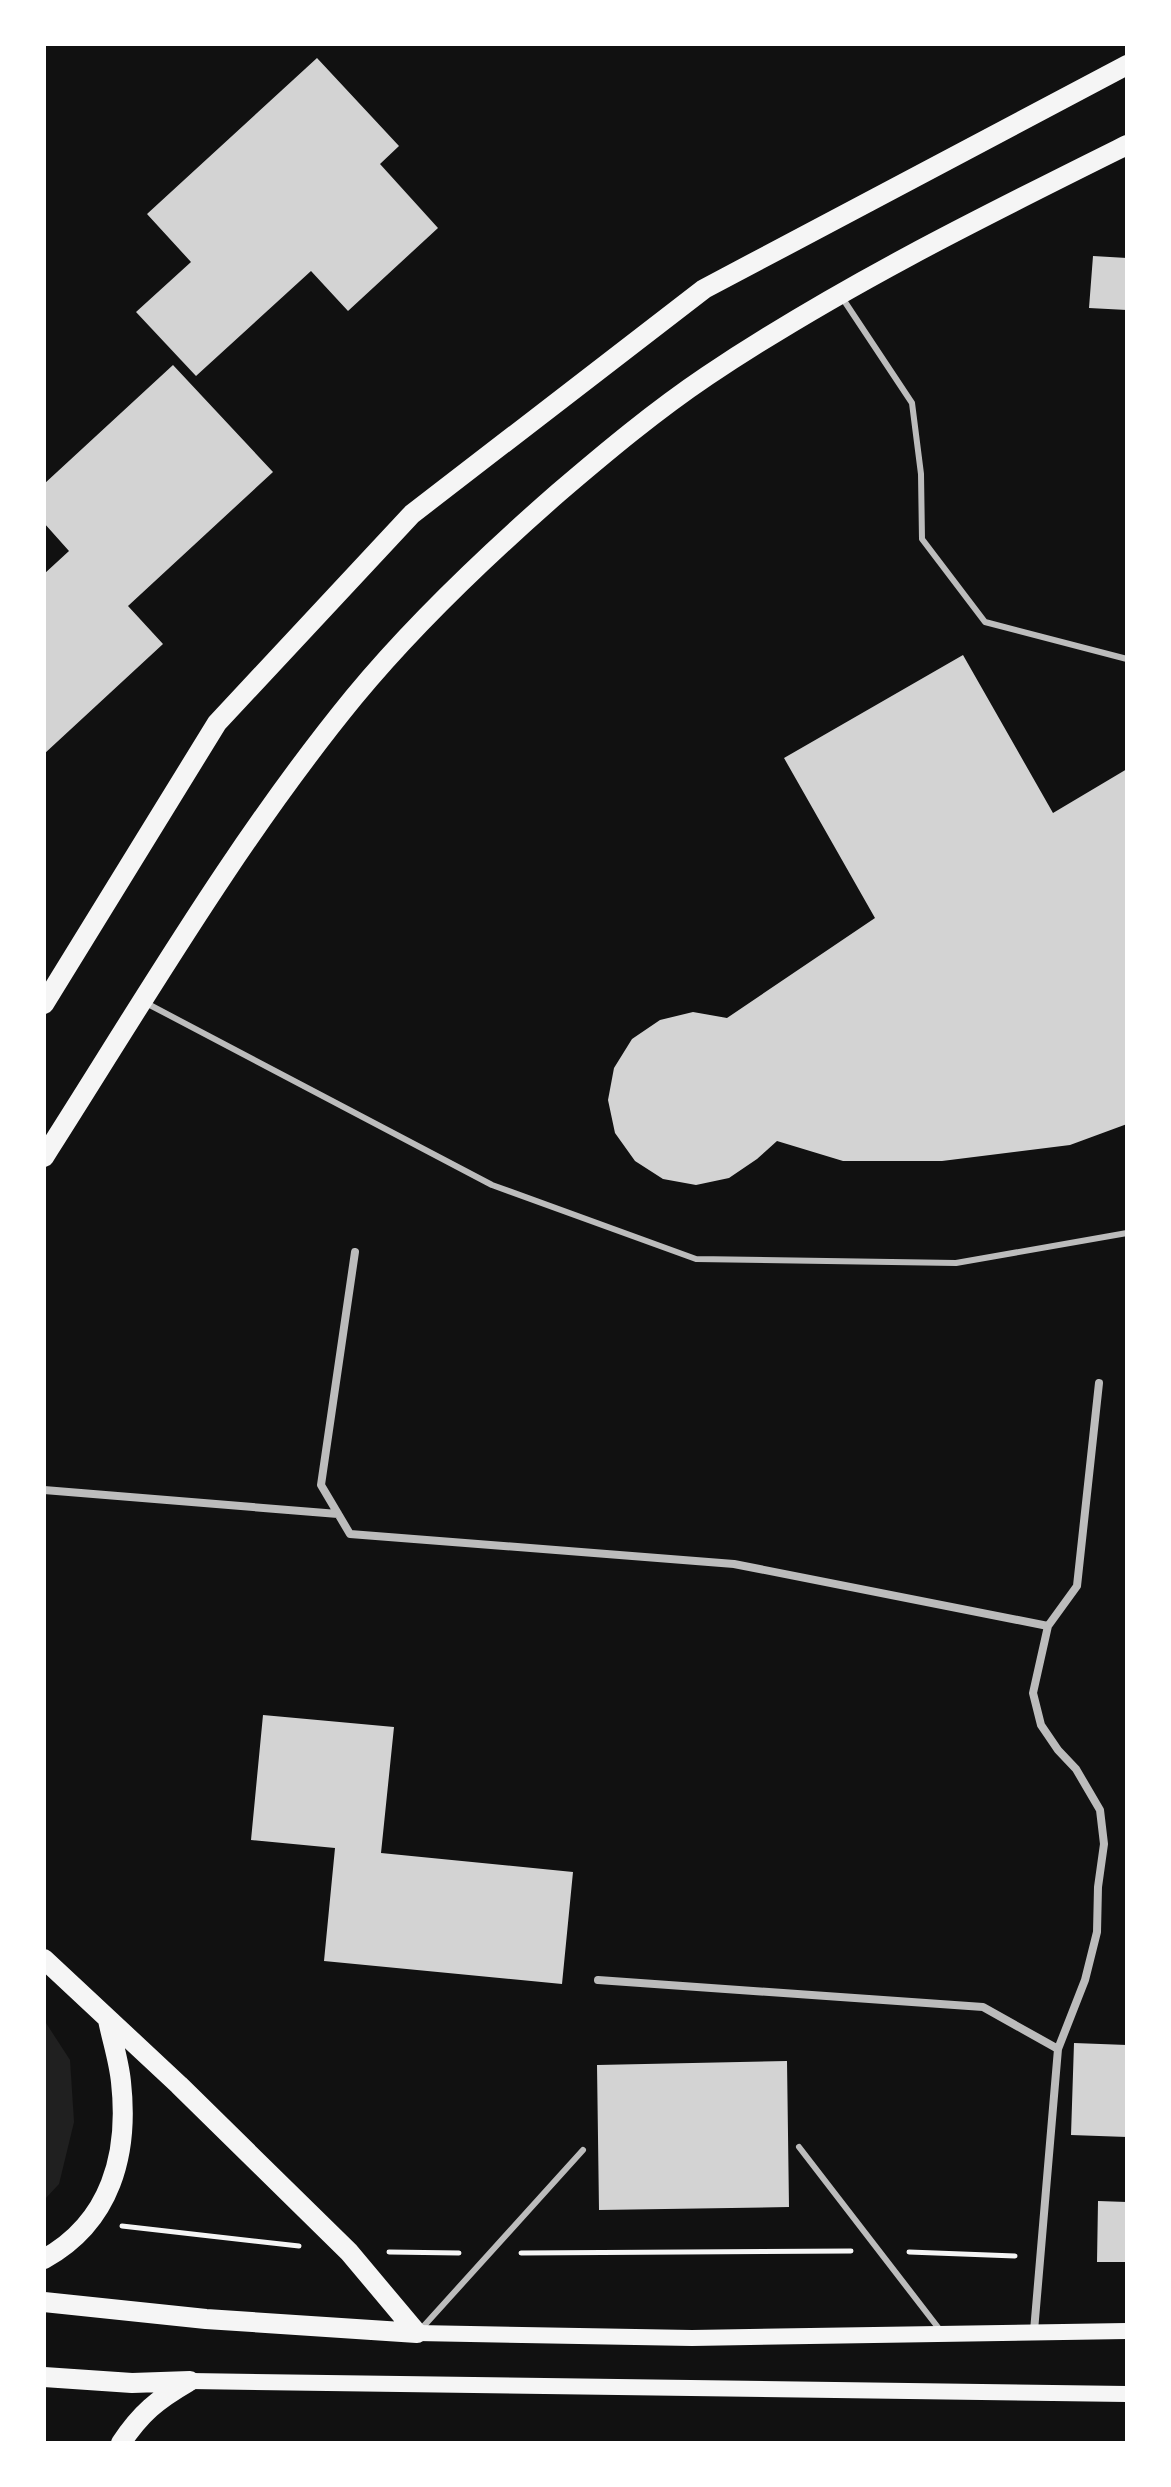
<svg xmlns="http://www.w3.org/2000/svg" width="1171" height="2487" font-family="'Open Sans',sans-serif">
	<rect width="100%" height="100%" fill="#111"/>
	<path fill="#202020" d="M44,2020L70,2060L74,2122L59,2184L44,2200Z"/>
	<path fill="#d3d3d3" d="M317,58L399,146L380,164L438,228L348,311L311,271L196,376L136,312L191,262L147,214Z
		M1093,256L1127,258V310L1089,308Z
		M173,365L273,472L128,606L163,644L44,754V574L69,551L44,523V484Z
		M963,655L1053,813L1127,769V1124L1070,1145L942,1161H843L777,1141L757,1159L729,1178L696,1185L663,1179L635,1161L615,1133L608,1100L614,1068L632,1039L660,1020L693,1012L727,1018L875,918L784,758Z
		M263,1715L394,1727L381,1853L573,1872L562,1984L324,1961L335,1848L251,1840Z
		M1074,2043L1127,2045V2137L1071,2135Z
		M787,2061L789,2207L599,2210L597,2065Z
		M1098,2201L1127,2202V2262H1097Z"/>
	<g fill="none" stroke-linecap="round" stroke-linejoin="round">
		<path stroke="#f5f5f5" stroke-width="5" d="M122,2226L299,2246
			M389,2252L459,2253
			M909,2252L1015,2256
			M521,2253L851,2251"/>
		<path stroke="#bcbcbc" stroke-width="6" d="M843,299L912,403L921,474L922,539L985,622L1127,659
			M146,1003L492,1185L696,1259L956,1263L1127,1233
			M799,2147L940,2330
			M422,2328L583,2150"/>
		<path stroke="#bcbcbc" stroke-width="8" d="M355,1252L321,1485L350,1534L734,1564L1048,1626
			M44,1490L338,1514
			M598,1980L983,2007L1058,2049L1034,2331
			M1058,2049L1085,1980L1097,1932L1098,1887L1104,1844L1100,1810L1076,1769L1058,1750L1041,1725L1033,1693L1048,1626L1077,1586L1099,1383"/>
		<path stroke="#f5f5f5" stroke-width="16" d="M417,2333L692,2338L1127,2331
			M190,2381L1127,2394"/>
		<path stroke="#f5f5f5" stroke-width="20" d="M44,1004L217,723L412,514L704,289L1127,65
			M44,1157C143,1002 237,840 354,697C415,623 486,556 558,493C606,452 655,411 707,376C840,287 984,216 1127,145
			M44,1959L179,2085L349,2252L417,2333
			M44,2259C111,2222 129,2154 121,2082C119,2061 112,2040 108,2020
			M44,2302L206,2319L417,2333
			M44,2377L132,2383L190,2381
			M121,2443C141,2413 157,2400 188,2382"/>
	</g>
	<rect width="1171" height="2487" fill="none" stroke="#ffffff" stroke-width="92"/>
</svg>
